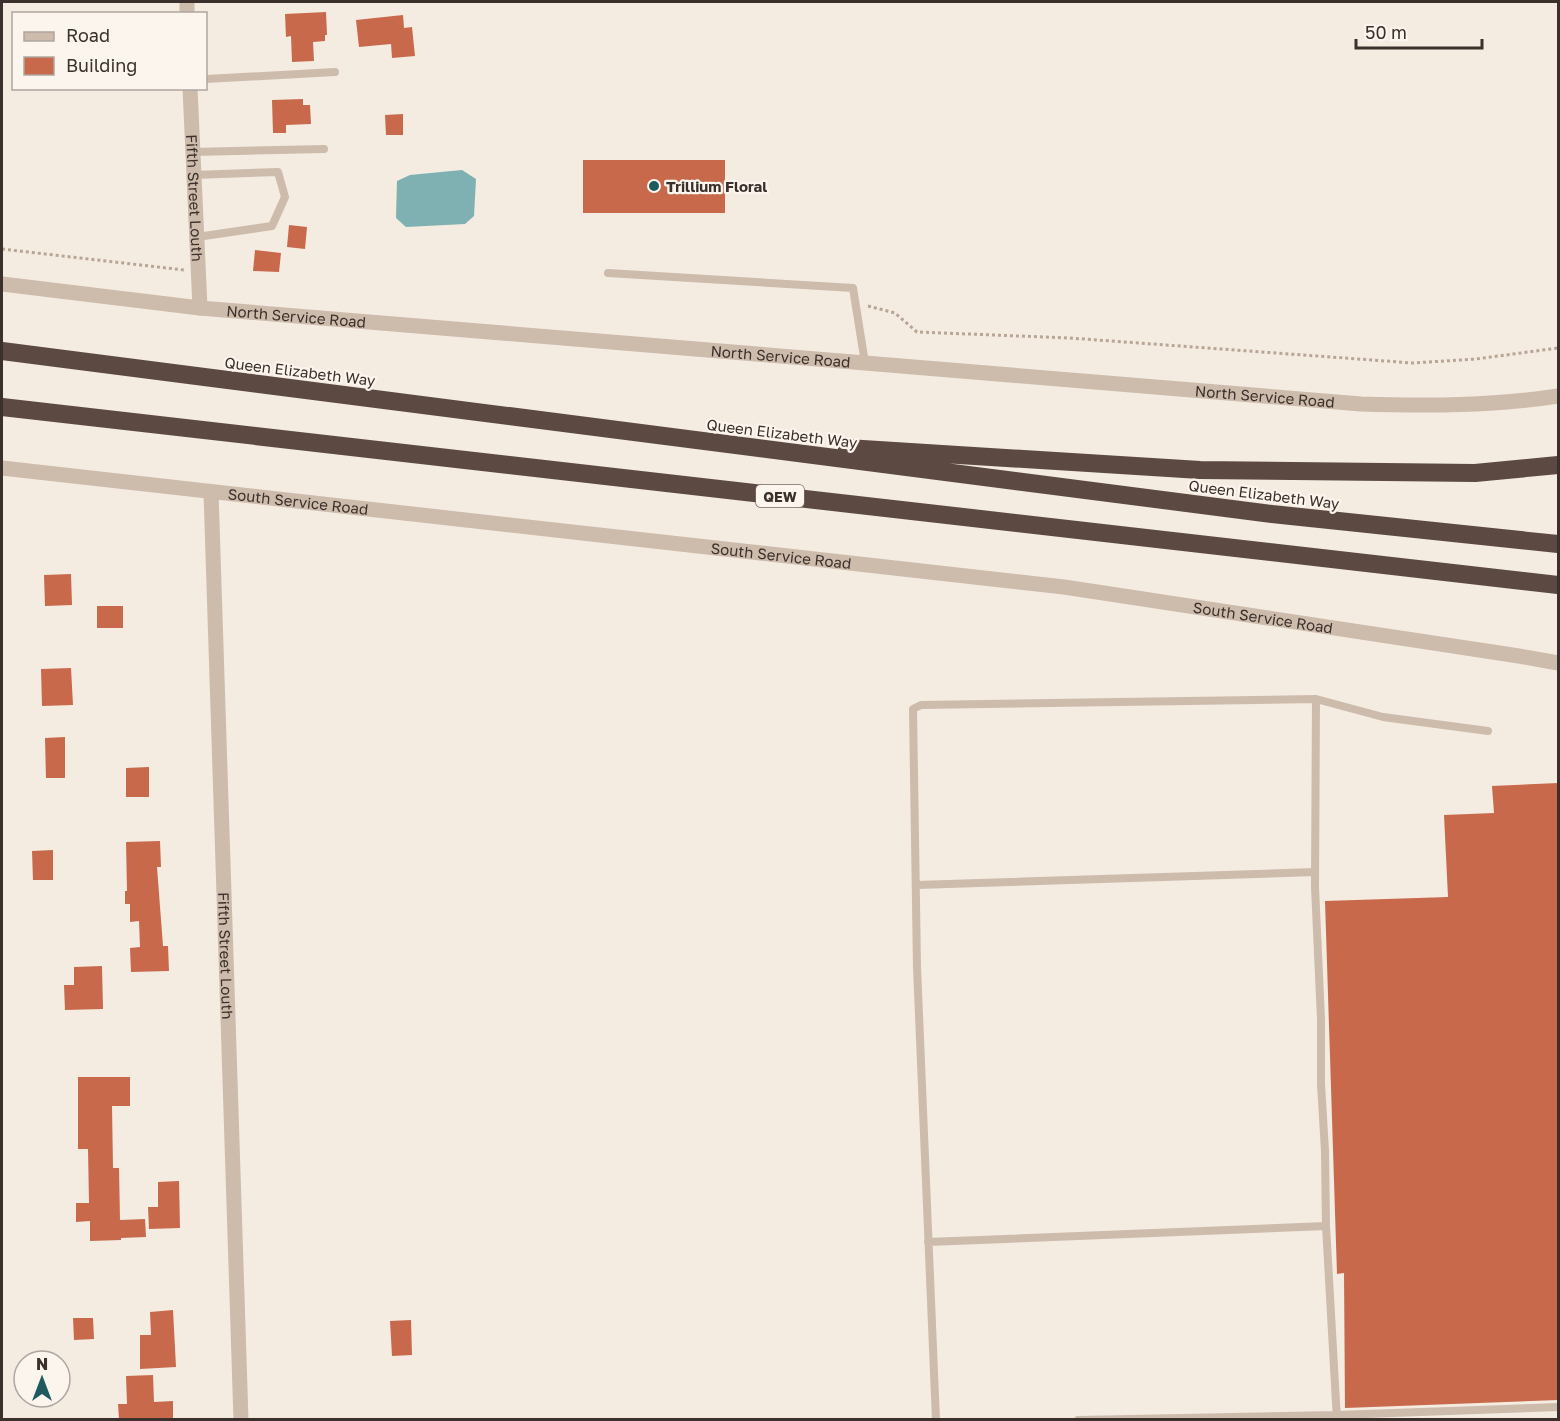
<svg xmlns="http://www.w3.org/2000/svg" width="1560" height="1421" font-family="'Golos Text',sans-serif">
	<rect width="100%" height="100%" fill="#f4ebe1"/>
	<path fill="#7fb0b2" d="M462,170L476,179L474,216L465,224L406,227L396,218L397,181L410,175Z"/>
	<path fill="#c8694b" d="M326,12L327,35H325V41L313,42L314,61L292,62L291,36L286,37L285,14Z
		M403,15L404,28L412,27L415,56L392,58L391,44L359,47L356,20Z
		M303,99V105H310L311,124L286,125V133H273L272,100Z
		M403,114V135H386L385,115Z
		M583,160H725V213H583Z
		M289,225L307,227L305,249L287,247Z
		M255,250L281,253L279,272L253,271Z
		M71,574L72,605L45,606L44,575Z
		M97,606H123V628H97Z
		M71,668L73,705L42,706L41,669Z
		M65,737V778H46L45,738Z
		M149,767V797H126V768Z
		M1558,783V1400L1345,1408L1344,1273L1337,1274L1325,901L1448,897L1444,815L1494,813L1492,786Z
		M160,841L161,867H157L163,946H168L169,971L131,972L130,948L140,947L139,921L130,922V904H125V891H127L126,842Z
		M53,850V880H33L32,851Z
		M102,966L103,1009L65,1010L64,985H74V967Z
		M78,1077H130V1106H112L113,1168H119L120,1220L145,1219L146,1237L121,1238V1240L90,1241V1221L76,1222V1203H89L88,1149H78Z
		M179,1181L180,1228L149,1229L148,1207H158V1182Z
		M173,1310L176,1367L140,1369V1335H151L150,1312Z
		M73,1318H93L94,1339L74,1340Z
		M411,1320L412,1355L392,1356L390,1321Z
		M153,1375L154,1402L173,1401V1419H119L118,1404H127L126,1376Z"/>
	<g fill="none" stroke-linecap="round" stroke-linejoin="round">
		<path stroke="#b9a596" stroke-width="3" stroke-dasharray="3 3" stroke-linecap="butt" d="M2,249L184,270
			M868,306L895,313L917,332L1070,338L1413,363L1476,359L1558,348"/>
		<path stroke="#cdbbac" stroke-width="8" d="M206,79L335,72
			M193,152L324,149
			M194,175L278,172L285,197L272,226L197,237
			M608,273L853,288L865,363
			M1316,699L1315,887L1321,1019V1084L1325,1151L1326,1226L1337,1420
			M917,885L1315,872
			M928,1242L1326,1226
			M936,1420L917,967L913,709L921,705L1316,699L1383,717L1488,731
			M1078,1420L1337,1415L1558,1407"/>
		<g stroke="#cdbbac" stroke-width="15">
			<path d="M187,2V14"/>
			<path id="s1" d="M190,88L200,308"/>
			<path id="s2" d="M211,492L241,1420"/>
		</g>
		<g stroke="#cdbbac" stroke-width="15">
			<path id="s3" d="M2,284L200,308L1361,404C1427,406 1493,406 1558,396"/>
			<path id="s4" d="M2,468L1064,587L1519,656L1558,663"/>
		</g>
		<path stroke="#5c4a42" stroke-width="18" d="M2,351L1272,514L1558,544
			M2,407L1558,585
			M847,448L1200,470L1475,473L1558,465"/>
	</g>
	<circle fill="#1f5a5e" stroke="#fbf5ee" stroke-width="2" cx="654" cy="186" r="6"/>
	<g text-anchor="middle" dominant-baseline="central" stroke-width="4.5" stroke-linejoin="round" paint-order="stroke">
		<rect fill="#fbf5ee" stroke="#756b66" stroke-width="1.5" x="756" y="485" width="48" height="22" rx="4.5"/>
		<g font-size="14" font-weight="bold" fill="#3b302b">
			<text x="780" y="496">QEW</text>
		</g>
		<g font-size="15" font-weight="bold" fill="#3b302b" stroke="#fbf5ee" text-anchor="start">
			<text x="666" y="186">Trillium Floral</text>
		</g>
		<g font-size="15" fill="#3b302b" stroke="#fbf5ee">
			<text stroke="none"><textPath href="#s1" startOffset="110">Fifth Street Louth</textPath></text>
			<text stroke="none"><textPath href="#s3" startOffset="296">North Service Road</textPath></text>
			<text stroke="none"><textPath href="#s3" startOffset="782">North Service Road</textPath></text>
			<text transform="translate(300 371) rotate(7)">Queen Elizabeth Way</text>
			<text stroke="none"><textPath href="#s3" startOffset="1268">North Service Road</textPath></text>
			<text transform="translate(782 433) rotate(7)">Queen Elizabeth Way</text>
			<text transform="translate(1264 494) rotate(7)">Queen Elizabeth Way</text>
			<text stroke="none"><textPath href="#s4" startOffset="298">South Service Road</textPath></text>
			<text stroke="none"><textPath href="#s4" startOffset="784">South Service Road</textPath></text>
			<text stroke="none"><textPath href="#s4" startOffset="1270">South Service Road</textPath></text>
			<text stroke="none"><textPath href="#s2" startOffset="464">Fifth Street Louth</textPath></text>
		</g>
	</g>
	<rect width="1560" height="1421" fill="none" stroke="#3b302b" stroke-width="6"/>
	<rect x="12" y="12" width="195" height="78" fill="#fbf5ee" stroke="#aea6a0" stroke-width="1.5"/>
	<rect x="24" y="32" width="30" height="9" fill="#cdbbac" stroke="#aea6a0" stroke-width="1.5"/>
	<text x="66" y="42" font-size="18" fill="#3b302b">Road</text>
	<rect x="24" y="57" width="30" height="18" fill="#c8694b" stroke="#aea6a0" stroke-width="1.5"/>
	<text x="66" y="72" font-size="18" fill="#3b302b">Building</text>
	<g transform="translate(42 1379)"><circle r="28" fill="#fbf5ee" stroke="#aea6a0" stroke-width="1.5"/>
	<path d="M0-4.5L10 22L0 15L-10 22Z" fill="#1f5a5e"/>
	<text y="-9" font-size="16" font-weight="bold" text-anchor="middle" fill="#3b302b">N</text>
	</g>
	<path d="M1356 39v9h126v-9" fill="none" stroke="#3b302b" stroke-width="3"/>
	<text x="1365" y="39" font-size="18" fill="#3b302b" stroke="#fbf5ee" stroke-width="4.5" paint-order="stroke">50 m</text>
</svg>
